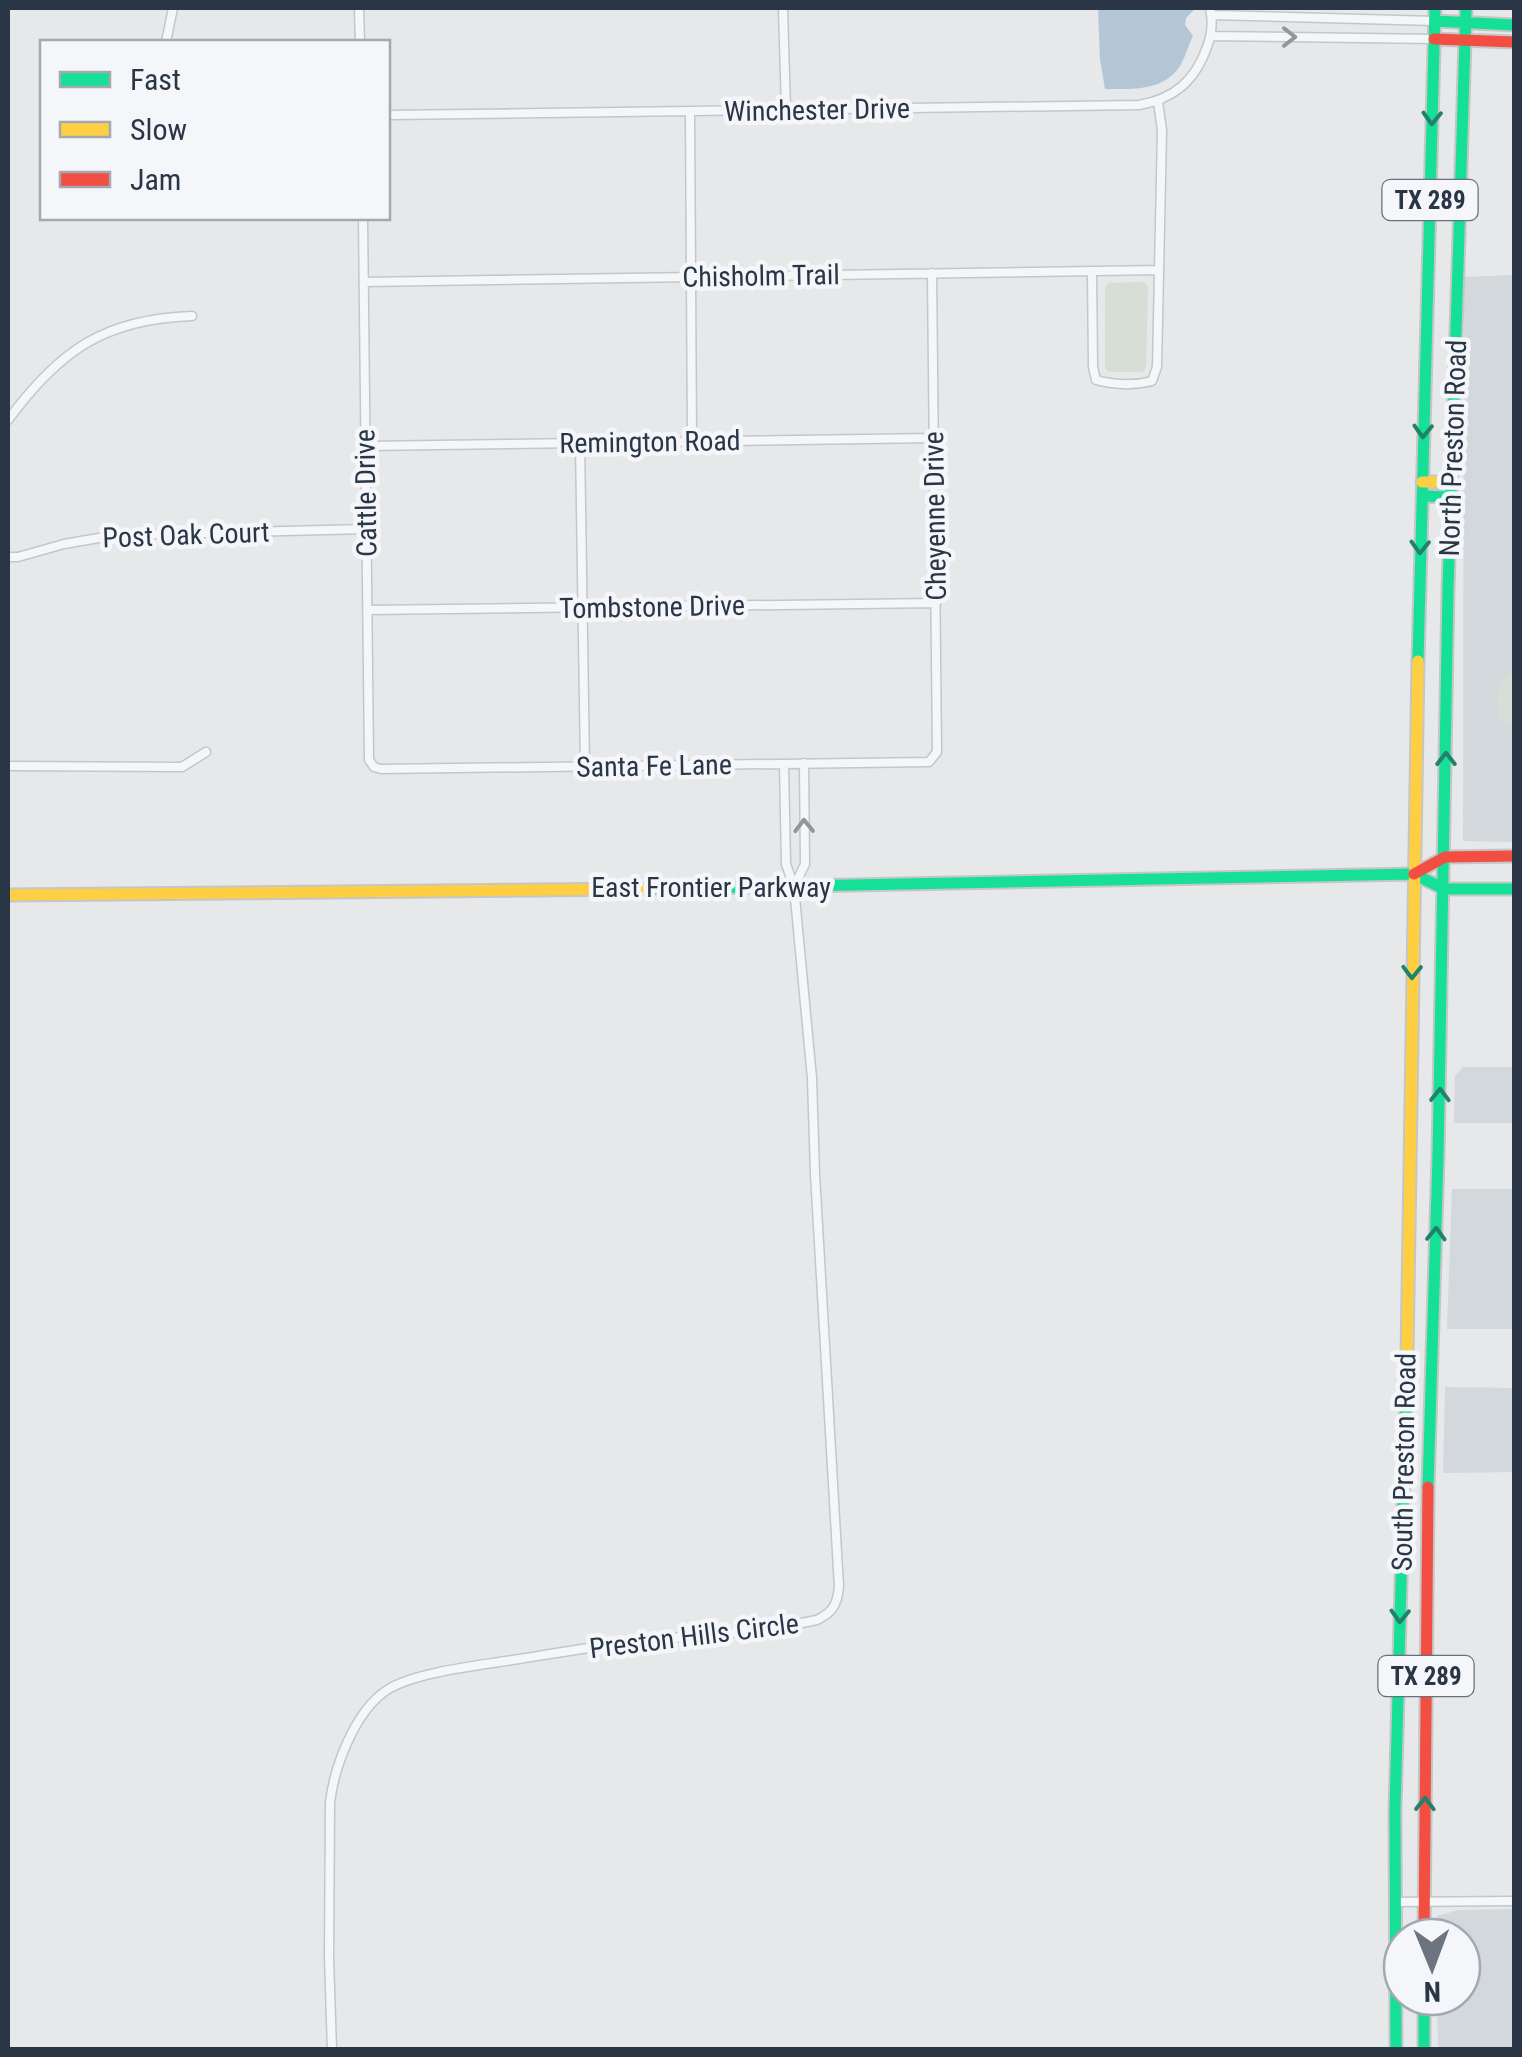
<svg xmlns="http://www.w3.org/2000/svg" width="1522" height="2057" font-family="'Roboto Condensed',sans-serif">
	<rect width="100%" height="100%" fill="#e6e8ea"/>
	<path fill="#d3d8dd" d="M1513,275L1514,842L1463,841L1464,277Z
		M1463,1067H1514V1123H1454L1455,1076Z
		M1452,1189H1514V1329H1447Z
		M1445,1387L1514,1388V1472L1443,1473Z
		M1514,1909V2049H1438L1437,1997H1462V1937H1437V1916L1459,1910Z"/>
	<path fill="#d7ded5" d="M1143,282L1148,286L1146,368L1142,372H1109L1105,368V288L1108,283Z
		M1514,673V725L1505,723L1499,718C1497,701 1494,678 1514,673Z"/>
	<path fill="#b3c6d6" d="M1098,8H1193L1194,10L1186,18L1185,25L1193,36C1188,46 1185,58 1180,66C1163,92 1131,89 1105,89L1100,59Z"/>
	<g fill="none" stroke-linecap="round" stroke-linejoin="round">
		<g stroke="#c4c6c8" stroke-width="11">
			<path id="street" d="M359,8L360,42
				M783,8L786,110
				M1212,15L1435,21
				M1211,36L1434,39
				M166,42L173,8
				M690,112L692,441
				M388,115L1139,105C1174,99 1195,81 1207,47C1212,34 1213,21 1210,8
				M363,218L369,760L374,767L381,769L929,762L937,752L932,273
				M1092,271L1093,367L1096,380C1115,385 1133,386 1152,381L1157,367L1162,130L1158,102
				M364,282L1159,270
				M8,420C59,351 104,319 192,316
				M580,443L585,767
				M366,446L934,438
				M8,557H18L64,544L116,535L367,529
				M368,610L936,603
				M8,766L182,767L206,752
				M794,887L805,864L804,763
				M1394,1902L1514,1901
				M332,2050L329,1958L330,1803C334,1767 355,1711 387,1690C413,1673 474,1666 506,1661C551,1654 596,1646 642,1641C700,1635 760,1632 817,1620C833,1612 837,1605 839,1587L815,1174L812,1078L794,887L786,864L784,764"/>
		</g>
		<g stroke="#c4c6c8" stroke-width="15">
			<path id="fast" d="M1435,21L1514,25
				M1422,496L1451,497
				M1418,661L1435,8
				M642,889L1414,874L1444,889H1514
				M1428,1487L1438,1157L1448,589L1466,8
				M1424,1997V2050
				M1396,2050L1395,1810L1407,1356"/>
		</g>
		<g stroke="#c4c6c8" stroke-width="15">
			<path id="slow" d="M1422,482H1451
				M8,895L642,889
				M1407,1356L1418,661"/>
		</g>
		<g stroke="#c4c6c8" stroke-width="15">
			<path id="jam" d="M1434,39L1514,42
				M1414,874L1445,857L1514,856
				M1424,1937L1428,1487"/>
		</g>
		<use href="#street" stroke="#f5f6f7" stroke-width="8"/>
		<use href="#fast" stroke="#16e098" stroke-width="11"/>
		<use href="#slow" stroke="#ffcf43" stroke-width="11"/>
		<use href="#jam" stroke="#f24e42" stroke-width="11"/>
	</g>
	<defs><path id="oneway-chevron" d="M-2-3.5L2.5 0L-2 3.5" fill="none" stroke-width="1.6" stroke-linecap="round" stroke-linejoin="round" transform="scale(2.5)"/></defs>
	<g stroke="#90969e">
		<use href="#oneway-chevron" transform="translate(1289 37)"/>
		<use href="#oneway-chevron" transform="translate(804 826) rotate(-91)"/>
	</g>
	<g stroke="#21826b">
		<use href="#oneway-chevron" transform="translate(1432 118) rotate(92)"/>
		<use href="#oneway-chevron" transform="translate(1423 431) rotate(92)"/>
		<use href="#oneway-chevron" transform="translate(1420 547) rotate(92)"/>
		<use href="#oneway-chevron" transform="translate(1446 759) rotate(-90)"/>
		<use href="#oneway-chevron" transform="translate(1412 972) rotate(91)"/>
		<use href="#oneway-chevron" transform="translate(1440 1095) rotate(-89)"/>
		<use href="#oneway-chevron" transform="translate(1436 1234) rotate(-88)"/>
		<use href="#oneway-chevron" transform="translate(1400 1616) rotate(92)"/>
		<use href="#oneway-chevron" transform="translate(1425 1804) rotate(-89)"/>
	</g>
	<g text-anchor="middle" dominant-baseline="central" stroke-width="9" stroke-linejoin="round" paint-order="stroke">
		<g fill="#f4f6f9" stroke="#67707c" stroke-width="2.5">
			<rect x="1382.5" y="180" width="95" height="40" rx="8"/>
			<rect x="1378.5" y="1656" width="95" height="40" rx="8"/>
		</g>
		<g font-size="25" font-weight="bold" fill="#2a3646">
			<text x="1430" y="200">TX 289</text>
			<text x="1426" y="1676">TX 289</text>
		</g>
		<g font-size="28" fill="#2a3646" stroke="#f4f6f9">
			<text transform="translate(817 110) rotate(-1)">Winchester Drive</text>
			<text transform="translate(761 276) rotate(-1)">Chisholm Trail</text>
			<text transform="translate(650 442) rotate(-1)">Remington Road</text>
			<text transform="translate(1453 448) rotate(-88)">North Preston Road</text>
			<text transform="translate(366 493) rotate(-91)">Cattle Drive</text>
			<text transform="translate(935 516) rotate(-91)">Cheyenne Drive</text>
			<text transform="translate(186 535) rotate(-2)">Post Oak Court</text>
			<text transform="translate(652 607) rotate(-1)">Tombstone Drive</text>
			<text transform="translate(654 766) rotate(-1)">Santa Fe Lane</text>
			<text x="711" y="887">East Frontier Parkway</text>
			<text transform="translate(1404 1462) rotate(-89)">South Preston Road</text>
			<text transform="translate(694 1636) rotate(-7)">Preston Hills Circle</text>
		</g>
	</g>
	<rect width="1522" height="2057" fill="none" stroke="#2a3646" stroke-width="20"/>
	<rect x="40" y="40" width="350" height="180" fill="#f4f6f9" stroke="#a3a9b1" stroke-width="2.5"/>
	<rect x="60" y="72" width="50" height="15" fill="#16e098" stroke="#a3a9b1" stroke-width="2.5"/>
	<text x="130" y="90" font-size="30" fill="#2a3646">Fast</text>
	<rect x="60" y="122" width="50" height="15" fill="#ffcf43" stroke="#a3a9b1" stroke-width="2.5"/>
	<text x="130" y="140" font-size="30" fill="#2a3646">Slow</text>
	<rect x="60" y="172" width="50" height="15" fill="#f24e42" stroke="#a3a9b1" stroke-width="2.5"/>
	<text x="130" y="190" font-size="30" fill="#2a3646">Jam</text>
	<g transform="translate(1432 1967) rotate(179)"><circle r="48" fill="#f4f6f9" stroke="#a3a9b1" stroke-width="2.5"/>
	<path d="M0-8L18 38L0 25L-18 38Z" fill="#6c747f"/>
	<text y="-15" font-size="28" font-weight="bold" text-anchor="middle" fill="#2a3646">N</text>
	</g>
</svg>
